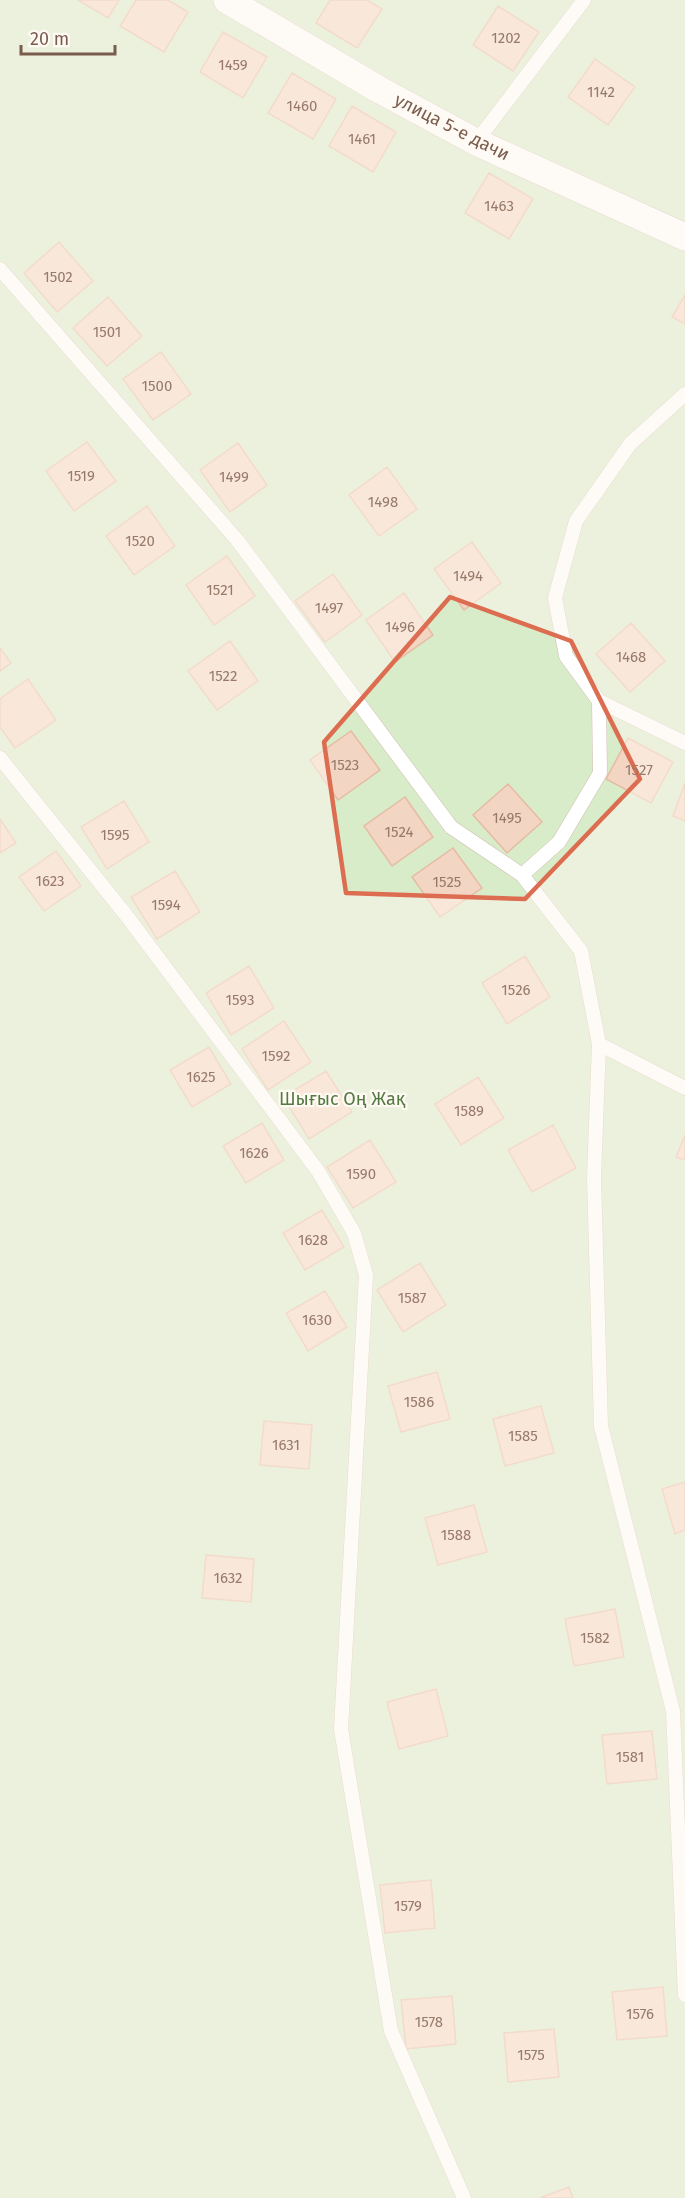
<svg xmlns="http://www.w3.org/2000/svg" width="685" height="2198" font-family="'Fira Sans',sans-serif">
	<rect width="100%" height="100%" fill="#fdf6ec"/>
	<path fill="#d8ecc9" d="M0,0H685V2198H0Z"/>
	<path fill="#f3d5c3" stroke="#e6bba3" stroke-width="1.5" d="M78,0H119L108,18Z
		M136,0H168L188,12L164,52L120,26Z
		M330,0H367L382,9L357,48L316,23Z
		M498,6L539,32L513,71L473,45Z
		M223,32L267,57L243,98L200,72Z
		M595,59L635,87L608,125L568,97Z
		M292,73L336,99L313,139L268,113Z
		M352,106L396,132L373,172L329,146Z
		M489,173L533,199L509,239L465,213Z
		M59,242L93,281L57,312L24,273Z
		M685,295V324L672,317Z
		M108,297L142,336L107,366L73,328Z
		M161,352L191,394L153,420L123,379Z
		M87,442L116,481L74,511L46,471Z
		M238,443L267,485L230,512L200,470Z
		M387,467L417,509L379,536L349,495Z
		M147,506L175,546L134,575L106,536Z
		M472,542L501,583L464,610L434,569Z
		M227,556L255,596L214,625L186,585Z
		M333,574L362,615L325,642L295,601Z
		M404,593L433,635L395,662L366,620Z
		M631,623L665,661L630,692L596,654Z
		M230,641L258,681L217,710L188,671Z
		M0,648L11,663L0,671Z
		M28,679L56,720L15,748L0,727V699Z
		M351,731L380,770L338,800L310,760Z
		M628,738L673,762L651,803L606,779Z
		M685,783V821L673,816Z
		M508,784L542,822L507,853L473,815Z
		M405,797L433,837L392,866L364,826Z
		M124,801L149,842L107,869L81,827Z
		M0,819L16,843L0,853Z
		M453,848L482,888L440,917L412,877Z
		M56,851L81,886L44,911L19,877Z
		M175,871L200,912L157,939L131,897Z
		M525,956L550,997L507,1024L482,983Z
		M249,966L274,1008L231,1035L206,993Z
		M284,1021L311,1062L268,1090L242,1049Z
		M209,1047L231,1084L192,1107L170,1070Z
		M326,1071L352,1112L309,1139L283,1097Z
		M478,1077L504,1118L461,1145L435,1104Z
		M262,1123L284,1160L246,1183L223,1146Z
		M553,1125L576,1168L532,1192L508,1150Z
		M685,1135V1160L676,1157Z
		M370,1140L396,1182L353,1208L327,1167Z
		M322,1210L344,1247L305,1270L283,1233Z
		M420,1263L446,1305L403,1332L377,1290Z
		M325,1291L347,1327L308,1351L286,1313Z
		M437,1372L450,1419L401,1432L388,1386Z
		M541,1406L554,1453L505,1466L493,1419Z
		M264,1421L312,1425L309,1469L260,1465Z
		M685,1482V1530L675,1534L662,1489Z
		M474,1505L487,1552L438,1565L425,1518Z
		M206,1555L254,1559L251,1602L202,1598Z
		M615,1609L624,1657L574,1666L565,1619Z
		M436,1689L448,1736L399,1749L387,1702Z
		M652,1731L657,1779L607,1784L602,1735Z
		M431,1880L435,1928L385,1933L380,1885Z
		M663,1987L667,2036L617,2040L612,1992Z
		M452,1996L456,2044L406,2049L401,2000Z
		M554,2029L559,2077L508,2082L504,2033Z
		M569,2187L573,2198H540Z"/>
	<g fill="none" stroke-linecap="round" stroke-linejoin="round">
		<g stroke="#d1beb0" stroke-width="15">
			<path id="lane" d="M476,142L584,0
				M0,269L238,541L451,827L522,875L581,951L599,1044L594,1177L601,1426L673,1711L685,1995
				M599,701L566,656L555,598L576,521L630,444L685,394
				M0,758L126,915L318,1171L354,1233L366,1275L341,1729L391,2031L464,2198
				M522,875L559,842L600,773L599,701L685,743
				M599,1044L685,1088"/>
		</g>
		<g stroke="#d1beb0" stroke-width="28">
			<path id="street" d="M227,0L378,89L476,142L685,237"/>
		</g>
		<use href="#lane" stroke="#fff" stroke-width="14"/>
		<use href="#street" stroke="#fff" stroke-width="27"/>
	</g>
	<path d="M0 0H685V2198H0ZM450,597L571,641L640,779L525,899L346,893L324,742Z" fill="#fdf6ec" fill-opacity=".55" fill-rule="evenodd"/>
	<path fill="none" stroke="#dc6d51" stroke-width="4.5" stroke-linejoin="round" d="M450,597L571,641L640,779L525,899L346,893L324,742Z"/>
	<g text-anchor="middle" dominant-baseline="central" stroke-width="4.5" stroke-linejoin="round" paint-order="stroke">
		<g font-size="15" fill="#987a6a">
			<text x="506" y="38">1202</text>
			<text x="233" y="65">1459</text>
			<text x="601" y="92">1142</text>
			<text x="302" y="106">1460</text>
			<text x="362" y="139">1461</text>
			<text x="499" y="206">1463</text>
			<text x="58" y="277">1502</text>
			<text x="107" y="332">1501</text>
			<text x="157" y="386">1500</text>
			<text x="81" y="476">1519</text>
			<text x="234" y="477">1499</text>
			<text x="383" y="502">1498</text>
			<text x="140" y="541">1520</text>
			<text x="468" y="576">1494</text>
			<text x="220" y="590">1521</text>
			<text x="329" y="608">1497</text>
			<text x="400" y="627">1496</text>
			<text x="631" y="657">1468</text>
			<text x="223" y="676">1522</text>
			<text x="345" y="765">1523</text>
			<text x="639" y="770">1527</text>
			<text x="507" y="818">1495</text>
			<text x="399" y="832">1524</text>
			<text x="115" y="835">1595</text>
			<text x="50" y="881">1623</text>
			<text x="447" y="882">1525</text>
			<text x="166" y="905">1594</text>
			<text x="516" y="990">1526</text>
			<text x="240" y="1000">1593</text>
			<text x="276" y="1056">1592</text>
			<text x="201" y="1077">1625</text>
			<text x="469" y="1111">1589</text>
			<text x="254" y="1153">1626</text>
			<text x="361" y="1174">1590</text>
			<text x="313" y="1240">1628</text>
			<text x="412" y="1298">1587</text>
			<text x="317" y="1320">1630</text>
			<text x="419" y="1402">1586</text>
			<text x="523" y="1436">1585</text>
			<text x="286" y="1445">1631</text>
			<text x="456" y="1535">1588</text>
			<text x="228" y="1578">1632</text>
			<text x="595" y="1638">1582</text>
			<text x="630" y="1757">1581</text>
			<text x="408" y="1906">1579</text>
			<text x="640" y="2014">1576</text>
			<text x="429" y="2022">1578</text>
			<text x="531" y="2055">1575</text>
		</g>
		<g font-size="18" fill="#7a5c4d" stroke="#fffaf3">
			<text transform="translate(452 127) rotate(27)">улица 5-е дачи</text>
		</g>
		<g font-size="18" fill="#537a41" stroke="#fffaf3">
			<text x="342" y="1099">Шығыс Оң Жақ</text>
		</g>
	</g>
	<path d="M21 45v9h94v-9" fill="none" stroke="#7a5c4d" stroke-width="3"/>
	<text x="30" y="45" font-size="18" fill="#7a5c4d" stroke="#fffaf3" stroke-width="4.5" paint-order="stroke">20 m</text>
</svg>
